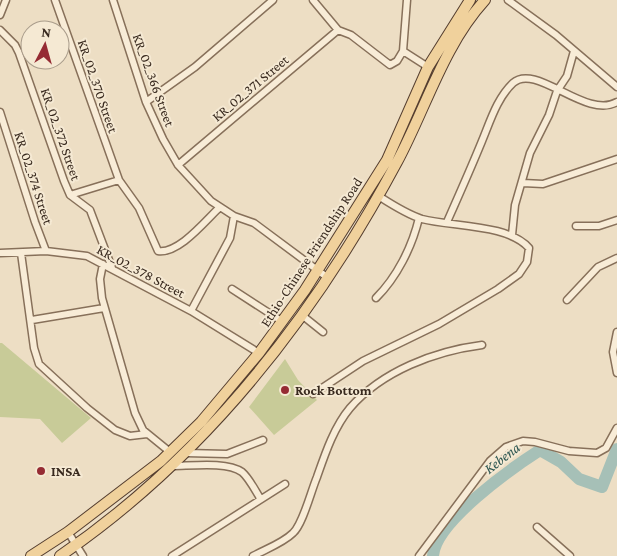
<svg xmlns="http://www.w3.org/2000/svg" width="617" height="556" font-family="'Crimson Pro',serif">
	<rect width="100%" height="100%" fill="#eddec4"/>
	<path fill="#c8cb98" d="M0,343H2L91,418L62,443L40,419L0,417Z
		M285,359L298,380L317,400L274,435L249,407Z"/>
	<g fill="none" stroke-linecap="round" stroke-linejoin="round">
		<path stroke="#a6c0b7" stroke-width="12" d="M433,556C435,522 512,468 540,450L561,462L579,479L602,487L617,449"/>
		<g stroke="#87705a" stroke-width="9">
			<path id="street" d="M55,0L119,180L139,208L158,251C179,254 205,221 220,207
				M113,0L146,102L163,139L178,165L211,201L234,216L254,223L328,278
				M313,0L338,30L351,35L390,65L397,61L403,51
				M407,0L403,51L428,67
				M508,0L556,35L617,87
				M0,15L6,0
				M0,30L15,45L19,53L64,181L70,195L90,210L112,268
				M146,102L195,67L273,0
				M0,112L35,222L46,251
				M178,165L338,30
				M523,183L543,184L617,159
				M70,195L119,180
				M447,222C459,195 471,168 482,141C490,122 497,98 513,83C536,62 586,120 617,102
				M576,226H599L617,220
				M512,235L515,205L530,153L549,115L557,91L567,76L574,51
				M0,253L46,251L87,256L191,311L259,353
				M21,253L34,348L39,364L87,408L115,430L130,436L147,434
				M103,264L100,279L102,298L135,413L143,430L170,452
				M232,289L283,322
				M376,298C397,277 412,247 419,218
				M567,300L598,267L617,258
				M191,311L230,238L234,216
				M303,316L323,332
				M32,320L104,308
				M617,332L613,352L617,373
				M313,394L363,361L439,324L498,289L519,274L527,262L529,248C508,224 453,227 422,219C406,214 391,204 377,195
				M186,453L227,454L263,440
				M172,466C190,466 227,461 242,472C249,478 255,490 260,498
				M537,527L570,556
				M68,532L83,556
				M172,556L285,484
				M253,556C266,549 283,543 293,533C303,524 311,491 317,477C325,454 334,427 350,408C382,371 435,351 482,345
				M419,556L490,461L506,447L523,441L535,442L569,451L597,453L606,448L617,428"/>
		</g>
		<g stroke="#553e2f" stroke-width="12">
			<path id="primary" d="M31,556L68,532L161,461L201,422L259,353L305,290L387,160L428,67L470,0
				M60,556C206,456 314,317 397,162C426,108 443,46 485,0"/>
		</g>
		<use href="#street" stroke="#f8ecd7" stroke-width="6"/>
		<use href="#primary" stroke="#f0d19c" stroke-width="10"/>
	</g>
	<g fill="#952b33" stroke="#f5e9d3" stroke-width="2">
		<circle cx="285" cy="390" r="5"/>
		<circle cx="41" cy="471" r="5"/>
	</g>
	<g text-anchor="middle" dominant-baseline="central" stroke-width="4" stroke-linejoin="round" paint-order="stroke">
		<g font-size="14" fill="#38291e" stroke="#f5e9d3">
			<text transform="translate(154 80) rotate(70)">KR_02_366 Street</text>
			<text transform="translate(98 86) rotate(71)">KR_02_370 Street</text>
			<text transform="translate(250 88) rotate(-40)">KR_02_371 Street</text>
			<text transform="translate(61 134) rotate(71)">KR_02_372 Street</text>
			<text transform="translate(34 178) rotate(72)">KR_02_374 Street</text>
			<text transform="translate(311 252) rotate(-57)">Ethio-Chinese Friendship Road</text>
			<text transform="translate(141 271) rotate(28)">KR_02_378 Street</text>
		</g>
		<g font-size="14" font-weight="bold" fill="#38291e" stroke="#f5e9d3" text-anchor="start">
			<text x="295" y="390">Rock Bottom</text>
			<text x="51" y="471">INSA</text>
		</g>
		<g font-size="15" font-style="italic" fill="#2e5752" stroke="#f5e9d3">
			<text transform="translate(502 458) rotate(-38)">Kebena</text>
		</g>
	</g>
	<g transform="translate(45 45) rotate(6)"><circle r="24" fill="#f5e9d3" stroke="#a99c8b"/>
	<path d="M0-4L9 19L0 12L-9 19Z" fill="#952b33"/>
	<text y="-8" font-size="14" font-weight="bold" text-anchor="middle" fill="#38291e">N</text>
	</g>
</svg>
